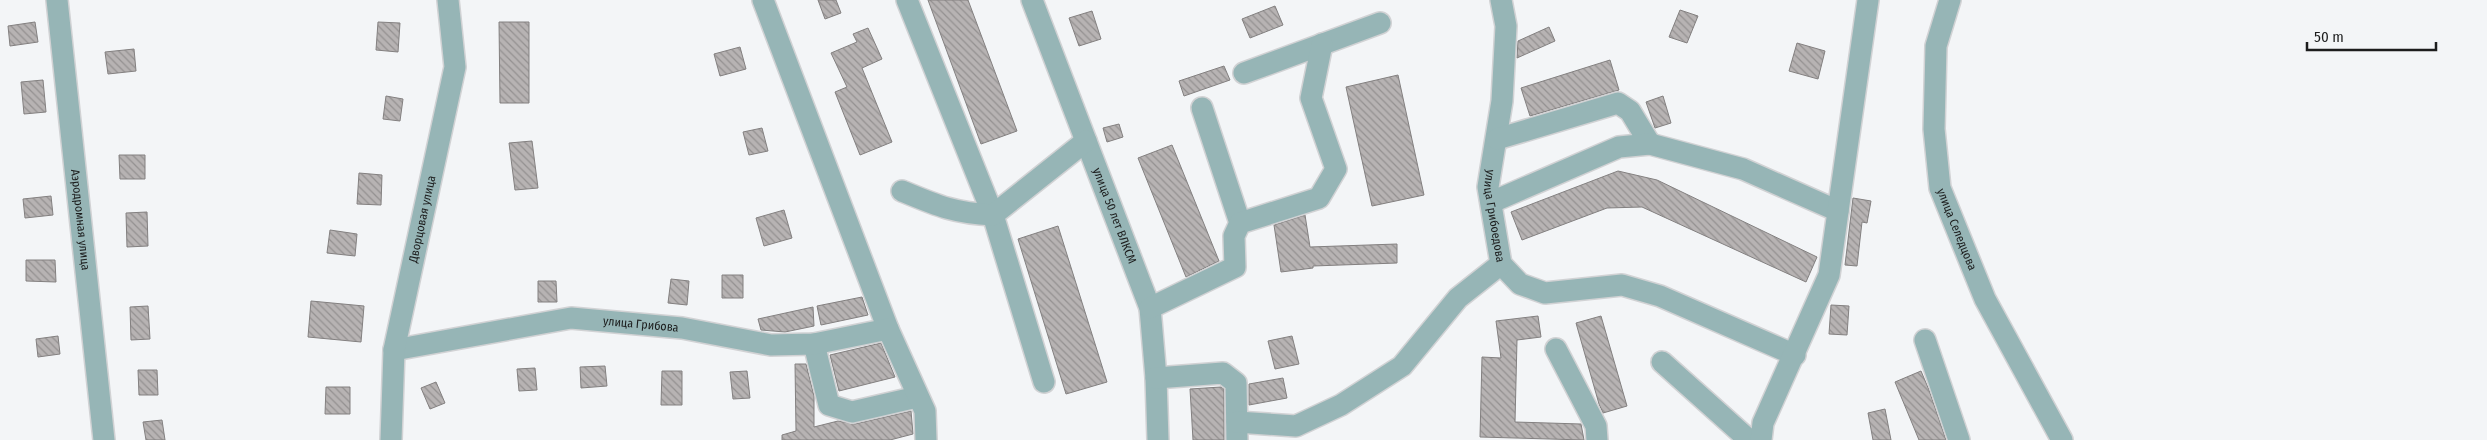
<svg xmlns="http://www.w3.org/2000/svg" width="2487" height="440" font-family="'Fira Sans Condensed',sans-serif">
	<defs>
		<pattern id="building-back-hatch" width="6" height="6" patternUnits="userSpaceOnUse" patternTransform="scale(1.25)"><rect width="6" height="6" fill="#b7b3b3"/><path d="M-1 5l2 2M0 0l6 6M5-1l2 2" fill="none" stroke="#949191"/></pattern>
	</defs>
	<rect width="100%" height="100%" fill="#f3f5f7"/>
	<path fill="url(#building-back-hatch)" stroke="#838080" d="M818,0H836L841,13L825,19Z
		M928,0H968L1017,131L981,144Z
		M1275,6L1283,25L1250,38L1242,19Z
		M1680,10L1698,16L1687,43L1669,37Z
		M1092,11L1101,39L1079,46L1069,18Z
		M35,22L38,42L10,46L8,26Z
		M378,22L400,23L398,52L376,50Z
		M499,22H529V103H500Z
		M1549,27L1555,41L1517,58L1518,41Z
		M868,28L882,59L862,68L892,142L860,155L835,92L847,87L831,53L857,42L853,34Z
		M1797,43L1825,51L1818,79L1789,71Z
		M740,47L746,69L720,76L714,54Z
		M134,49L136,71L108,74L105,52Z
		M1610,60L1619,90L1530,116L1521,88Z
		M1224,66L1230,80L1184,96L1179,81Z
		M1398,75L1424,195L1372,206L1346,87Z
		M43,80L46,112L24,114L21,82Z
		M386,96L403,99L400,121L383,119Z
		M1663,96L1671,123L1655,128L1646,102Z
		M1119,124L1123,137L1107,142L1103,128Z
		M762,128L768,151L749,155L743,132Z
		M532,141L538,188L515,190L509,143Z
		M1172,145L1219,261L1186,277L1138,158Z
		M119,155H145V179H120Z
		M1618,171L1657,180L1817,257L1806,282L1642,207L1607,208L1522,240L1511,212Z
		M359,173L382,175L381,205L357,204Z
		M51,196L53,215L25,218L23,199Z
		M1853,198L1871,201L1867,223L1862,222L1857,266L1845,265Z
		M784,210L792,238L764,246L756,218Z
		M147,212L148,246L127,247L126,213Z
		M1305,215L1310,247L1397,244V263L1313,266V268L1281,272L1274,225Z
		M1058,226L1107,382L1066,394L1018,239Z
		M330,230L357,234L355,256L327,253Z
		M26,260H55L56,282L26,281Z
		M722,275H743V298H722Z
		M671,279L689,281L687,305L668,303Z
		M538,281H556L557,302H538Z
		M862,297L868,315L821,325L817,306Z
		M311,301L364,306L361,342L308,337Z
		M1831,305L1849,306L1847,335L1829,334Z
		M148,306L150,339L131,340L130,307Z
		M813,307L814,326L785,332L761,330L758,319Z
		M1538,316L1541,337L1517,340L1515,422L1581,424L1584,440L1480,437L1482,357L1501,358L1496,321Z
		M1601,316L1627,406L1603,413L1599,404L1576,323Z
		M58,336L60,354L38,357L36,339Z
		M1292,336L1299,364L1275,369L1268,341Z
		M881,343L895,377L839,391L830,355Z
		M795,364H806L814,396V427L838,421L855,424L911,411L913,434L890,440H782V435L796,431Z
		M605,366L607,386L581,388L580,367Z
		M535,368L537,390L519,391L517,369Z
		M138,370H157L158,395H139Z
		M662,371H682V405H661Z
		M747,371L750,398L733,399L730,372Z
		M1921,371L1929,390L1946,440H1919L1895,382Z
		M1283,378L1287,398L1249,405V384Z
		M436,382L445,403L430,409L421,388Z
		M326,387H350V414H325Z
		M1221,387L1224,389V440H1193L1190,389Z
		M1885,409L1891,440H1873L1868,413Z
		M162,420L165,440H146L143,422Z"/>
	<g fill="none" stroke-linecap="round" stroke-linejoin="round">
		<g stroke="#d1d2d4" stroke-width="24">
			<g id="minor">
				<path id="s1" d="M57,0L104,440"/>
				<path d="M763,0L888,329"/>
				<path d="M907,0L993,215L1044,382"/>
				<path id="s2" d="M1032,0L1150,308L1156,378L1158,440"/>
				<path id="s3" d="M1501,0L1506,26L1502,101L1488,187L1501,264L1520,284L1545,293L1622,285L1660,296L1795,355"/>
				<path id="s4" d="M1950,0L1936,46L1934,129L1940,188L1985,299L2062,440"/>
				<path d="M1244,73L1380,23"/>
				<path d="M1202,108L1240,223"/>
				<path d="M1497,139L1618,103L1630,111L1650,144"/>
				<path d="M902,191C938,206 954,213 993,215L1086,141"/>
				<path d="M1492,202L1619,147L1650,144L1743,169L1838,211"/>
				<path d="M1150,308L1235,267L1234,236L1240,223L1319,198L1336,169L1311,98L1322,44"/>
				<path d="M1925,340L1959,440"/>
				<path d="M814,344L829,405L852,412L917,397"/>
				<path d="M1556,349L1596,426L1597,440"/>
				<path id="s5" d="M394,350L571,318L682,328L771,345L814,344L888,329L925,411L926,440"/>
				<path d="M1662,362L1749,440"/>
				<path d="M1156,378L1223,373L1236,383L1237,440"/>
				<path d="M1237,422L1296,426L1341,405L1402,366L1458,298L1501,264"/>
				<path id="s6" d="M391,440L394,350L455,67L448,0"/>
				<path d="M1761,440L1763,423L1829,275L1868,0"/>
			</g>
		</g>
		<use href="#minor" stroke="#96b5b6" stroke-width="21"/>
	</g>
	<g text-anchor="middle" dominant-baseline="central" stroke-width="4.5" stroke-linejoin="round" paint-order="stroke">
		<g font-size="12" fill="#1c1d1d" stroke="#f3f5f7">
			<text stroke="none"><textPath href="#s3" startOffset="218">улица Грибоедова</textPath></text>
			<text stroke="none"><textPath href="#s2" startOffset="231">улица 50 лет ВЛКСМ</textPath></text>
			<text stroke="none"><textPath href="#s1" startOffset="221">Аэродромная улица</textPath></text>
			<text stroke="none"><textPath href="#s6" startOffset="224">Дворцовая улица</textPath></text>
			<text stroke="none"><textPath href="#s4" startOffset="235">улица Селедцова</textPath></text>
			<text stroke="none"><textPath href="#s5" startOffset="250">улица Грибова</textPath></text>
		</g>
	</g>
	<path d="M2307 42v8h129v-8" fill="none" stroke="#1c1d1d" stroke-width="2.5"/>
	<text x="2314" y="42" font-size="15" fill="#1c1d1d" stroke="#f3f5f7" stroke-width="4" paint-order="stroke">50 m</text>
</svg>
